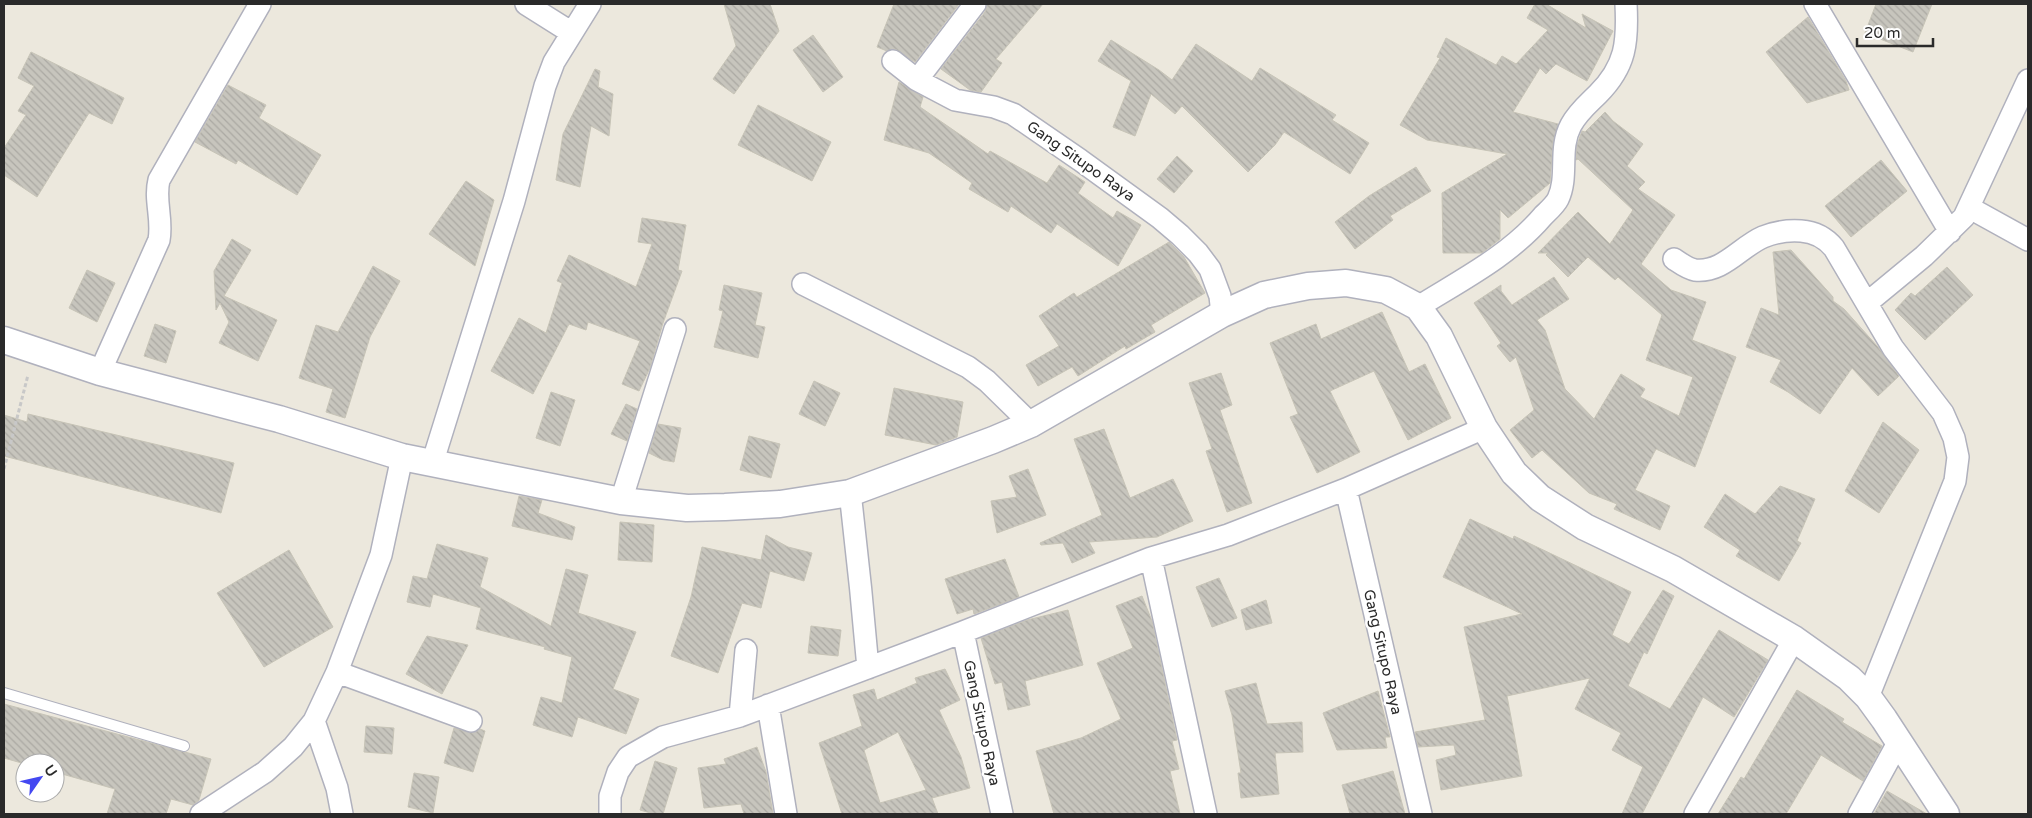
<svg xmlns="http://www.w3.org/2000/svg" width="2032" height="818" font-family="'Varela Round',sans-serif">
	<defs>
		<pattern id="building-back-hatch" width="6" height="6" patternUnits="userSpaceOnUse" patternTransform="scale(1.25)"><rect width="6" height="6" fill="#c7c5bd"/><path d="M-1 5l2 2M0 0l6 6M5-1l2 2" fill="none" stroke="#aba9a3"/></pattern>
	</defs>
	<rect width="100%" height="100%" fill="#ece8dd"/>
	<path fill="url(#building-back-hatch)" stroke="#c7c4b7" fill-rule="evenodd" d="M724,4H770L779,31L734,94L713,79L736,46Z
		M894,4H959L915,62L895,49L887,51L877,47Z
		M987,4H1043L996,59L1002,63L981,92L970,90L941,69L985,12Z
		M1535,4H1546L1586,28L1582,14L1613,31L1587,81L1556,64L1546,74L1540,68L1513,112L1558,124L1553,142L1550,183L1508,218L1500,210V239L1482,253H1443L1442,193L1507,154L1427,140L1400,125L1440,58L1437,57L1446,38L1496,65L1502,56L1516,64L1548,30L1527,18Z
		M1876,4H1932L1913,52L1865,33Z
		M1808,17L1846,81L1849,90L1807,103L1766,52Z
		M813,35L843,77L823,92L793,50Z
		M1111,40L1159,70L1172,80L1196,44L1252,81L1260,68L1336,115L1332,120L1369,143L1350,174L1284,132L1275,145L1248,172L1182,106L1175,114L1151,94L1135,136L1113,127L1131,81L1098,61Z
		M31,52L124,98L112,124L89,113L37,197L4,175V148L26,115L18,111L34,86L18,78Z
		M595,69L600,71L598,87L613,94L609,136L591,126L580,187L556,180L563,134Z
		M899,82L923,97L920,107L988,154L990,151L1047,183L1059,165L1085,182L1078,193L1113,218L1117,211L1141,225L1118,266L1057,224L1051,233L1011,206L1008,212L969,189L972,183L929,153L884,140Z
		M228,85L266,105L259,118L321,155L297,195L238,160L236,164L195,142Z
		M758,105L831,142L812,181L738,145Z
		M1605,112L1613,121L1643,144L1627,166L1645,182L1638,189L1675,215L1641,264L1671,290L1706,302L1692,340L1736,357L1695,467L1656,449L1635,490L1670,506L1660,530L1614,509L1617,504L1589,493L1542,450L1532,458L1510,430L1534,410L1516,357L1510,362L1497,346L1501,343L1474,303L1501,285V291L1512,305L1554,277L1569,299L1537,320L1545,330L1565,389L1594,419L1621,374L1645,389L1640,397L1679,416L1693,377L1646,360L1662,315L1618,277L1615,280L1588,257L1568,277L1546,255L1548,253H1538L1578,212L1610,244L1633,210L1578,159L1576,160L1577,145L1582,131L1585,132Z
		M1177,156L1193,171L1174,193L1157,179Z
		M1881,160L1907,191L1851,237L1825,206Z
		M1416,167L1431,191L1390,216L1393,220L1355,249L1335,222L1369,196Z
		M466,181L494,200L475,266L429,234Z
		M642,218L686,225L678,270L682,271L663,323L650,368L639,391L622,384L640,341L588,322L586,330L569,324L533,394L491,371L519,318L546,333L562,283L557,281L569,255L636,287L652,244L638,242Z
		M232,239L251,250L224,296L277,320L258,361L219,343L229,322L220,303L216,310L214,271Z
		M1169,242L1184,257L1205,293L1151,325L1155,332L1126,349L1125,346L1078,376L1072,367L1038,386L1026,365L1059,346L1039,316L1074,293L1077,297Z
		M1791,250L1833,297V301L1844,309L1878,347L1899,376L1878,396L1852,368L1820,414L1788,392L1770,382L1781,360L1746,347L1761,308L1779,315L1773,252Z
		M373,266L400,281L370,337L345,418L326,412L333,389L299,378L316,325L338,332Z
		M1947,267L1973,295L1925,340L1895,310L1911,293L1915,296Z
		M87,270L115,283L97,322L69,308Z
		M724,285L762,293L755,325L765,327L758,358L714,347L723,311L719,310Z
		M1382,312L1409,372L1425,364L1451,418L1408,440L1374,371L1330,391L1360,452L1317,473L1290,417L1298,414L1270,343L1316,324L1321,339Z
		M155,324L176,331L166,363L144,356Z
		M1221,373L1232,405L1220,410L1252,503L1227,512L1206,451L1212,449L1189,383Z
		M814,381L840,393L825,426L799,414Z
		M894,388L963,402L957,437L936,445L885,435Z
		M551,392L575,400L560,446L536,438Z
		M626,404L637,409L627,441L611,434Z
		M28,414L234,463L221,513L4,456V415L27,422Z
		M1883,422L1919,450L1879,513L1845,491Z
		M658,424L681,428L674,462L663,460L649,453Z
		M1104,429L1130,498L1173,479L1193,521L1157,537L1089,542L1095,553L1072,563L1063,543L1041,545L1040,543L1102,515L1074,439Z
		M749,436L780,444L771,478L740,470Z
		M1028,469L1046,515L997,533L991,501L1017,497L1009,476Z
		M1780,486L1815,499L1797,541L1801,543L1779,581L1736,556L1740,550L1704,527L1725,494L1755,514Z
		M519,496L542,500L538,513L575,527L572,540L512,526Z
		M1470,519L1513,539L1514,536L1631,592L1612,635L1629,644L1663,590L1674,596L1647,654L1644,652L1628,686L1670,709L1719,630L1768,660L1734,717L1703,697L1642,814H1622L1643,767L1612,750L1621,733L1575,709L1590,678L1507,696L1522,776L1441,790L1436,760L1456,755L1454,745L1418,747L1415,732L1485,720L1464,627L1522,614L1443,577Z
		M620,522L654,525L652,562L618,560Z
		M766,535L788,547L812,553L804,581L770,571L761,608L742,603L718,673L671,656L691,597L702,547L761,560Z
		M437,544L488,558L480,587L551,626L566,569L588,575L578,613L636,632L613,689L639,699L626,734L578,717L572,737L533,725L541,697L562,703L572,657L544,649L545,647L476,629L481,608L433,594L430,607L407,602L413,576L427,579Z
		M289,550L333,627L264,667L217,593Z
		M1005,559L1019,597L974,614L973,609L957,614L945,579Z
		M1219,578L1237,618L1212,627L1196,587Z
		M1142,596L1152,621L1177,740L1172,741L1179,769L1170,771L1180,814H1054L1036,751L1081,738L1121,719L1097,663L1133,648L1116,606Z
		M1266,600L1272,623L1246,630L1241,610Z
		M1068,610L1083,665L1025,681L1030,705L1008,710L1002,682L995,684L981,638L1027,620Z
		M811,626L841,630L838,656L808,653Z
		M427,636L468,645L442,694L406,674Z
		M945,669L960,700L939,710L961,757L970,788L932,798L938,814H842L819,743L862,726L853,695L874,689L877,700L917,683L915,678ZM898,732L926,790L880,803L864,750Z
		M1256,683L1267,724L1302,722L1303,752L1275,753L1279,794L1241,798L1238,773H1241L1232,715L1225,691Z
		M1797,690L1844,719L1842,722L1882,746L1863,781L1821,755L1786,814H1718L1741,777L1744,779Z
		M1378,691L1390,737H1385L1387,748L1337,750L1323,713Z
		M4,704L211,759L199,800L193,805L171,799L166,814H107L115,789L55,772V763L25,764L4,758Z
		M366,726L394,728L392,754L364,752Z
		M454,728L473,733L480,729L485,731L473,772L444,763Z
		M757,747L766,772L773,814H744L741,804L704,808L698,768L726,764L724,759Z
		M655,761L677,768L663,814H654L640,810Z
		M1393,771L1405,814H1350L1342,785Z
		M414,773L439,777L433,813L408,807Z
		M1887,791L1927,814H1874Z"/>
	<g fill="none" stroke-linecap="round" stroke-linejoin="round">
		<g stroke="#b0b1bd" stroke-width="12">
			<path id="service" d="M4,693L184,746"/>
		</g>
		<g stroke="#b0b1bd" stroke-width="24">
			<path id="minor" d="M526,4L572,33
				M1815,4L1950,232
				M893,61L917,80L955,100L994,107L1013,114L1080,160L1160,218L1180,235L1198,253L1210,269L1220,296L1222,314
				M917,80L975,4
				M1970,208L2028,240
				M1674,259C1680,263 1688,269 1695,270C1723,273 1740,247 1763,237C1775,232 1787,230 1801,231C1815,232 1825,237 1834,248L1893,348L1943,413L1954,438L1958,457L1955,481L1868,697
				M803,284L968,367L987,381L1031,424
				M1867,303L1924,256L1964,217L2028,80
				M1418,307C1461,280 1509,256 1543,216C1548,211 1555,205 1558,199C1569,176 1558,149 1571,125C1578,112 1588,104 1598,94C1626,66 1628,42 1626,4
				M100,372L159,240C163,219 154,200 159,180L260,4
				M432,464L514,201L545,86L554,62L590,4
				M1346,489L1421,814
				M850,493C857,551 863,609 868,668
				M621,501L675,329
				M1151,558L1206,814
				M963,632L1151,558L1228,535L1346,489L1484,428
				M337,672L471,721
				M768,705L786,814
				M740,716L746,650
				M314,721L337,788L342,814
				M201,814L265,772L293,747L314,721L337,672L381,555L402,457
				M610,814V796L618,772L628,757L663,737L740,716L963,632L1002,814
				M1695,814L1794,639
				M1859,814L1899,741"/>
		</g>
		<g stroke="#b0b1bd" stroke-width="29">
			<path id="tertiary" d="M4,340L100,372L279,419L402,457L621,501L687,508L725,507L780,504L850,493L993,440L1031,424L1222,314L1264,295L1308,286L1346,283L1386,290L1418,307L1439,336L1484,428L1514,473L1540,498L1585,527L1673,569L1794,639L1849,678L1868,697L1884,719L1946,814"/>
		</g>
		<path stroke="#c8c8c8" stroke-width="3" stroke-dasharray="4 2.5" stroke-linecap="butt" d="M4,469L28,375"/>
		<use href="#service" stroke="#fff" stroke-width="10"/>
		<use href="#minor" stroke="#fff" stroke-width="21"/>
		<use href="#tertiary" stroke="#fff" stroke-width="26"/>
	</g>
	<g text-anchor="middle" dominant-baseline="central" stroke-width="5" stroke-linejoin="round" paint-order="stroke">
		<g font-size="15" fill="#2a2a2a" stroke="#fff">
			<text transform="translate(1081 161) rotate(35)">Gang Situpo Raya</text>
			<text transform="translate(1383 652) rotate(77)">Gang Situpo Raya</text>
			<text transform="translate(982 723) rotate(78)">Gang Situpo Raya</text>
		</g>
	</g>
	<rect width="2032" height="818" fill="none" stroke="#2a2a2a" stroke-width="10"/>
	<g transform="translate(40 778) rotate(56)"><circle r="24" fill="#ffffff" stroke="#aaaaaa"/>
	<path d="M0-4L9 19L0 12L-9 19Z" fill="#4448f1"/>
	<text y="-8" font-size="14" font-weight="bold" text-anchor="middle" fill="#2a2a2a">U</text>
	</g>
	<path d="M1857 38v8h76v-8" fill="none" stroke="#2a2a2a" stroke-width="2.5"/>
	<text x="1864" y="38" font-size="15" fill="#2a2a2a" stroke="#ffffff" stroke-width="4" paint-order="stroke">20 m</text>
</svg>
